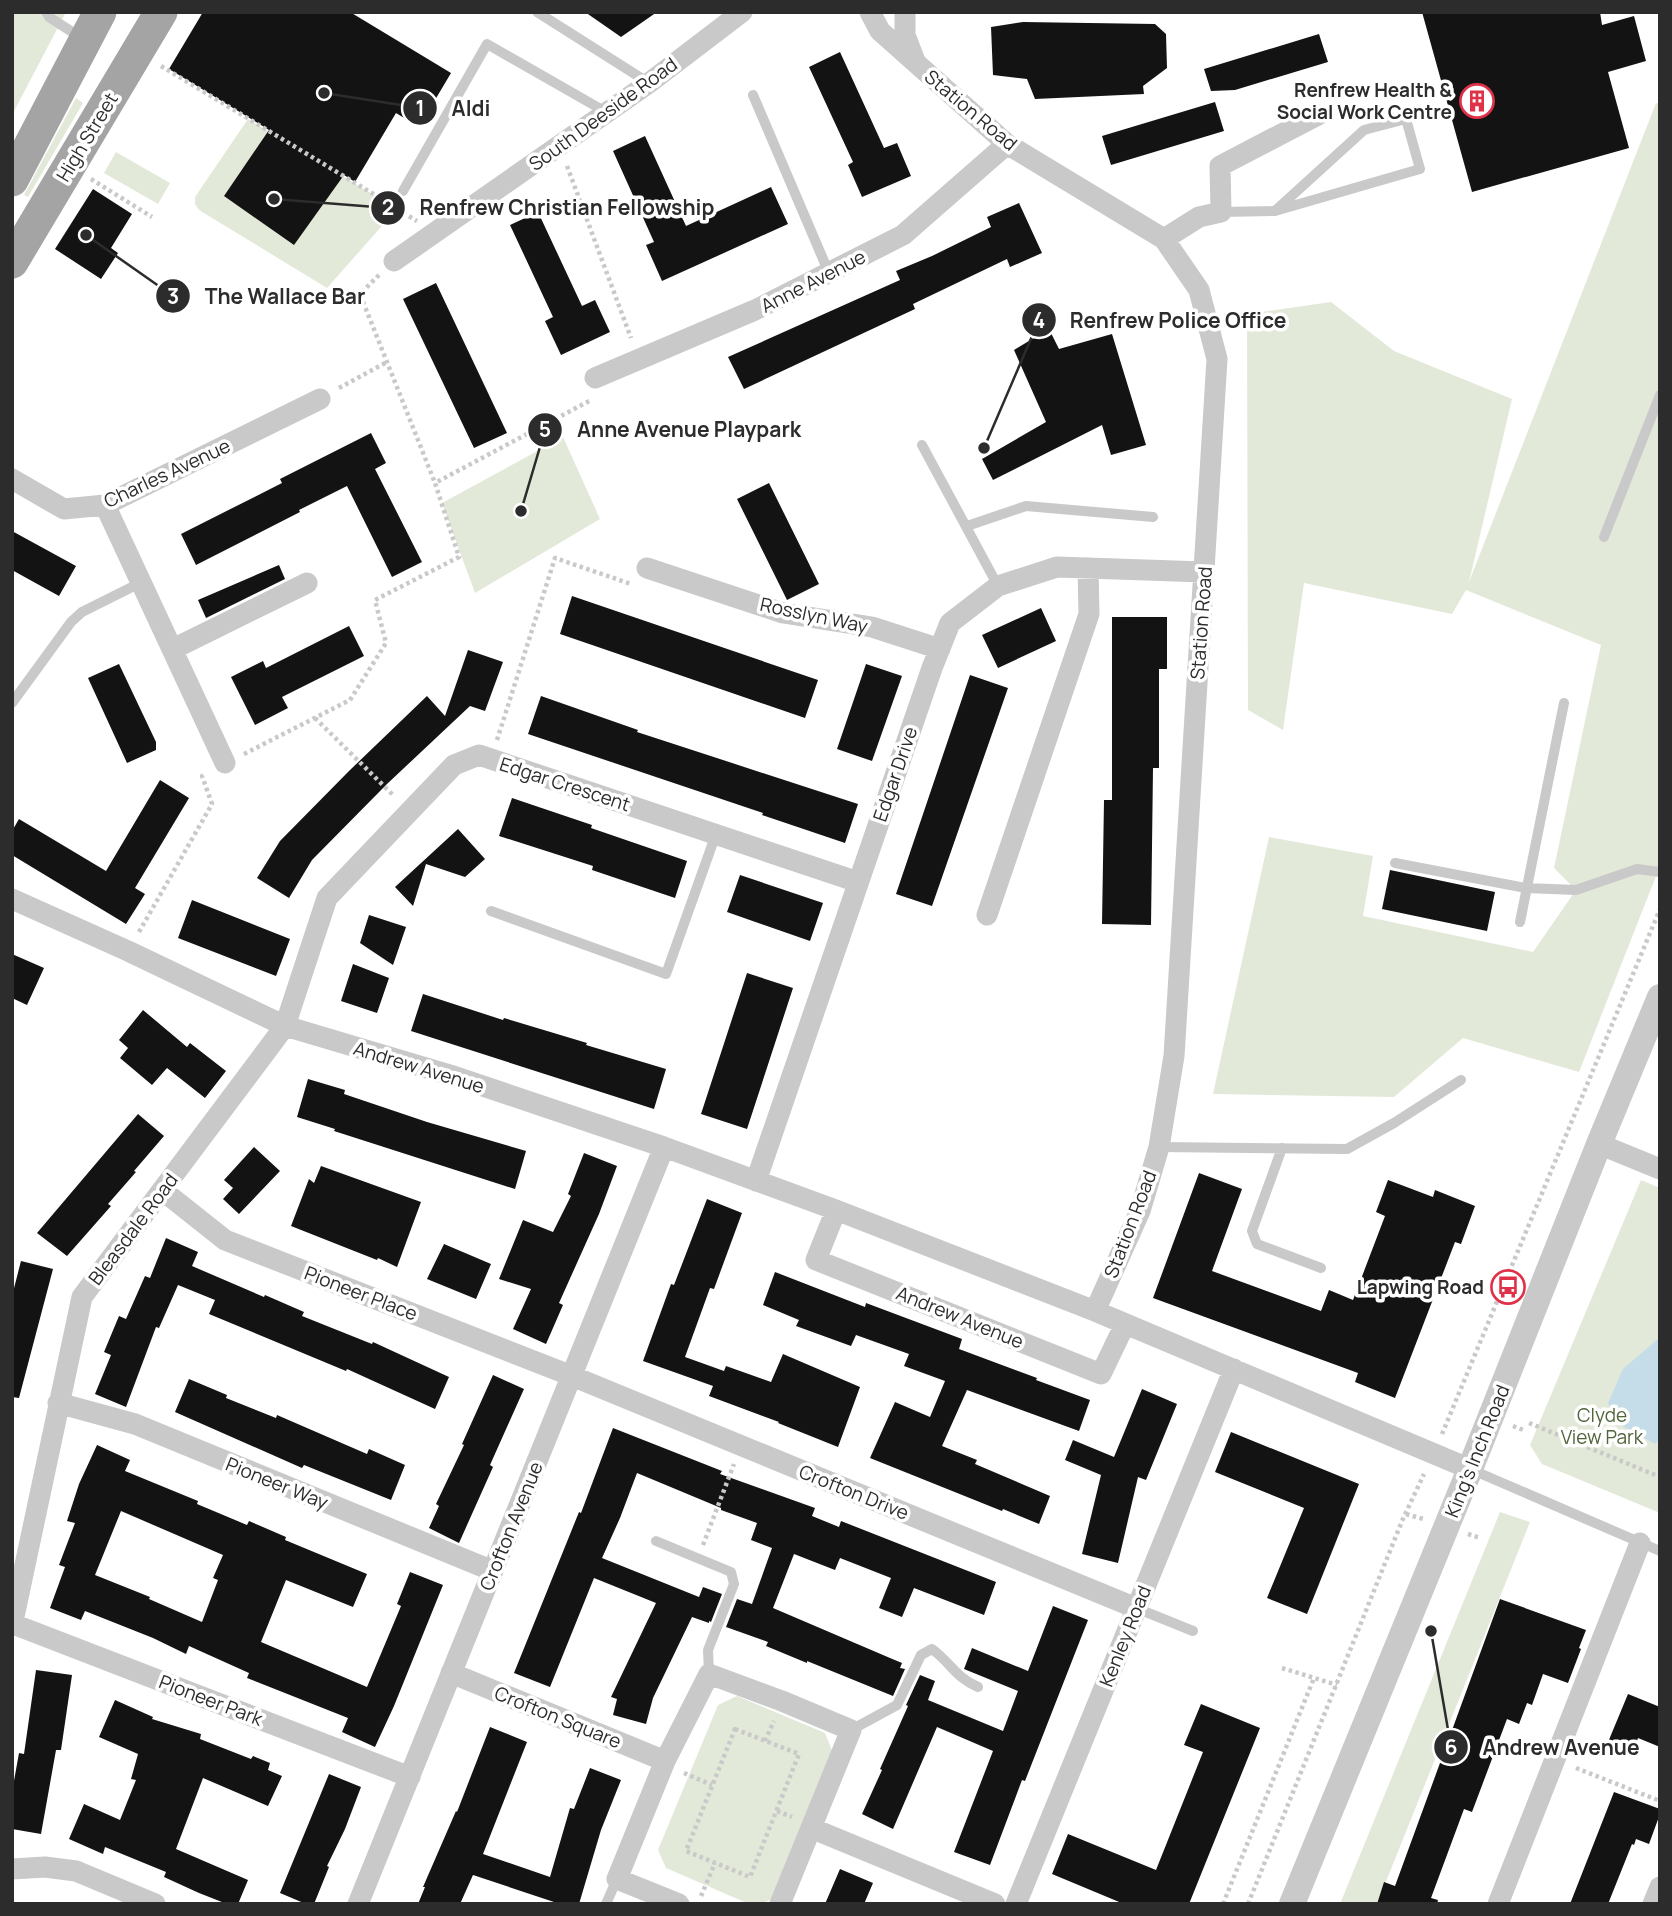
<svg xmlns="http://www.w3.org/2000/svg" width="1672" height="1916" font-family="Manrope,sans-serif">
	<rect width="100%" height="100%" fill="#fff"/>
	<path fill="#e3e9d9" d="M12,12H66L12,115Z
		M76,98L83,103L28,197L24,195Z
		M1656,103L1660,104V866L1579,1072L1463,1038L1394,1097L1213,1094L1269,837L1373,856L1363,916L1533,952L1576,890L1554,868L1601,645L1466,590L1452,614L1304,583L1283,730L1248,710L1247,314L1331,302L1394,351L1512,399L1469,582Z
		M248,119L397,209L327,288L199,210L195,204V197Z
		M116,152L170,183L158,204L104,173Z
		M563,437L600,519L475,593L442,503Z
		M1641,1180L1660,1188V1513L1542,1464L1530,1445Z
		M1500,1512L1530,1522L1377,1904H1340Z
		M737,1696L825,1733L833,1753L773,1899L759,1904H749L666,1868L658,1850L718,1705Z"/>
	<path fill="#c5dde9" d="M1658,1339H1660V1439L1655,1444L1617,1423L1608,1403L1623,1369Z"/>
	<path fill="#131313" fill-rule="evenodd" d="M203,12H350L451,73L419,127L396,113L355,182L344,175L294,245L224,196L269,130L169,69Z
		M585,12H657L621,37Z
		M1422,12H1600L1602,25L1634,16L1646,61L1608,72L1629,148L1472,192Z
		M1023,22L1155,24L1166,34L1167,68L1143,86L1144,94L1035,99L1027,79L993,75L991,27Z
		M1319,34L1328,62L1235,90L1211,91L1204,69Z
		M840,52L884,148L897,143L911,176L862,197L848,165L853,162L809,67Z
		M1215,102L1224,131L1111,165L1102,136Z
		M645,136L686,226L771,187L788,224L662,281L646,245L654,242L613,151Z
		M93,189L132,214L111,248L118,253L101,279L55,249Z
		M1019,203L1042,253L1010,267L1007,259L913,304L915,309L744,389L728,357L900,280L896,271L932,256L991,227L987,217Z
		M538,212L582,306L595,300L610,332L561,355L545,321L553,317L510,225Z
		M436,283L507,433L474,448L403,299Z
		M1049,329L1059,349L1112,334L1146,445L1111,455L1102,425L993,480L982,459L1046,422L1014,350Z
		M371,433L386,463L375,469L422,562L392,577L347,486L299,510L300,512L196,565L181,534L282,483L280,479Z
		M769,483L819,584L787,600L737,499Z
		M12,531L76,566L59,596L12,570Z
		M279,565L285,579L206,618L198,600Z
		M572,596L818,680L805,718L560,634Z
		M1041,608L1056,641L998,668L982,635Z
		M1112,617H1167V669H1159V768H1153L1151,925L1102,924L1104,800H1112Z
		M349,626L364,656L282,697L288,708L255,725L231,677L263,661L266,668Z
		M468,650L503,662L485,711L470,706L387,784L312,860L289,898L257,878L280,841L349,771L427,696L445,716Z
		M119,664L156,742V750L127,763L88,678Z
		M866,664L902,676L872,761L837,749Z
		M970,675L1008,688L932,906L896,894Z
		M541,696L638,730L637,732L858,804L845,843L762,815L763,813L528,734Z
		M160,780L189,798L135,888L145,894L126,924L12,855V831L19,819L106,871Z
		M512,798L592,825L591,828L687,861L675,898L592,870L593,866L499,836Z
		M458,829L485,859L465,877L426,864L413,906L395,887Z
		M1390,870L1495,892L1487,931L1382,909Z
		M740,875L823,903L810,941L727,912Z
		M192,900L290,939L276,976L178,938Z
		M369,915L406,927L393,965L360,943Z
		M12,954L44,968L27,1005L12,998Z
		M353,964L389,978L377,1013L341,1001Z
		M747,973L793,988L747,1129L701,1114Z
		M423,994L503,1020L504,1018L587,1043L586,1045L666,1069L654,1109L411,1031Z
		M143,1010L187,1047L190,1043L226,1071L205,1098L167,1068L152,1085L120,1058L128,1048L119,1040Z
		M308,1079L345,1090L344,1094L427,1122L526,1151L515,1189L334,1131L335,1129L297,1117Z
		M138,1114L164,1136L134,1171L136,1172L108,1204L111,1206L67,1256L37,1233Z
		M254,1147L280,1171L239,1214L223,1199L233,1188L224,1180Z
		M584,1153L617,1166L599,1214L559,1303L563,1305L546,1344L513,1329L531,1289L499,1279L523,1220L553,1232L571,1196L568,1194Z
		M321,1166L421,1202L397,1267L378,1258L377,1260L291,1226L309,1179L314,1183Z
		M1199,1173L1242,1189L1212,1271L1321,1311L1329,1290L1353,1300L1385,1216L1376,1212L1388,1180L1433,1197L1435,1190L1475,1206L1461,1244L1455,1242L1395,1398L1355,1382L1358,1373L1153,1298Z
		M707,1199L742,1213L714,1289L710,1288L685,1357L724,1371L726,1366L771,1382L783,1354L860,1387L838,1447L778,1423L779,1422L709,1396L713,1386L643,1361L671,1284L674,1285Z
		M166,1238L198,1252L192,1266L264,1297L265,1295L304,1312L302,1316L372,1344L373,1342L449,1377L435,1409L347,1369L346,1371L209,1314L215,1300L178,1285L159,1328L156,1327L126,1407L95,1394L111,1355L104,1352L119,1316L126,1319L145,1276L150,1278Z
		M444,1244L491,1264L476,1299L427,1279Z
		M21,1261L53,1269L19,1398L12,1397V1296Z
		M775,1272L865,1307L866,1303L962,1339L959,1349L1037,1378L1036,1380L1090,1400L1079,1431L967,1390L942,1446L977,1460L975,1464L1050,1496L1039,1524L1003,1509L1002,1511L870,1458L895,1402L930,1417L945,1381L904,1366L909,1354L856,1335L851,1346L796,1326L799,1320L763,1305Z
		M493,1375L524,1389L490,1465L493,1467L459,1543L429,1528L439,1506L436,1504L464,1445L462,1444Z
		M189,1379L227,1395L226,1398L276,1418L277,1415L367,1454L369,1449L405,1465L391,1500L304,1465L302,1468L175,1412Z
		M1142,1389L1177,1404L1146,1480L1138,1477L1118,1563L1082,1554L1101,1475L1065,1460L1073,1440L1114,1457Z
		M613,1428L722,1471L720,1474L815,1508L812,1516L839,1527L841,1521L996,1582L984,1615L914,1588L902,1617L879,1608L891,1578L840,1558L835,1570L794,1554L773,1608L890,1658L902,1663L900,1668L905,1669L893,1696L807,1661V1663L766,1646L768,1642L726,1627L737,1599L752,1604L772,1548L751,1540L757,1523L721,1510V1508L637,1473L620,1518L602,1558L699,1597L703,1587L722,1594L711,1622L709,1621V1623L692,1617L653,1698L646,1724L613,1715L617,1699L611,1697L656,1603L594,1578L550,1687L514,1673L579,1512L581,1513Z
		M1231,1432L1359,1484L1307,1614L1267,1598L1304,1508L1215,1472Z
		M97,1445L130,1460L125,1471L198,1501L197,1504L247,1525L249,1521L286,1537L285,1540L367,1574L353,1607L286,1580L261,1642L367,1687L401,1606L397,1604L410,1572L443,1585L394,1706L375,1747L342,1732L348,1718L247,1678L249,1673L189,1646L186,1654L153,1638L85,1611L81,1620L50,1608L65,1567L59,1565L75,1523L67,1521L79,1484ZM121,1511L223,1555L213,1578L218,1580L202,1622L149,1599L150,1597L95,1575Z
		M1500,1599L1586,1630L1579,1648L1581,1649L1568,1683L1543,1674L1532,1705L1527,1703L1519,1724L1507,1719L1472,1812L1464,1809L1431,1898L1438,1900L1437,1904H1377L1384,1882L1395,1886Z
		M1053,1606L1088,1620L1025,1781L1022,1780L990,1865L954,1852L993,1751L937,1727L893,1829L862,1814L882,1770L880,1769L908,1706L906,1705L920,1675L935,1681L928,1700L1003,1731L1018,1691L964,1669L972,1648L1028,1671Z
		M36,1670L72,1675L61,1750H56L41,1834L12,1829V1792L19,1753L24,1754Z
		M1628,1694L1660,1707V1747L1638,1738L1631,1757L1606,1747Z
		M115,1700L153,1717L152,1719L201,1734L200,1739L251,1759L253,1756L270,1763L268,1770L282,1776L268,1806L203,1778L176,1849L248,1880L238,1904H227L199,1893L164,1877L166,1872L105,1847L103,1854L69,1839L84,1804L120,1820L136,1780L131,1779L138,1754L99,1737Z
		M1201,1704L1260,1728L1189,1904H1124L1052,1874L1068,1834L1156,1870L1203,1752L1184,1745Z
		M490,1727L527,1742L483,1854L550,1877L570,1808L574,1809L590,1768L621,1780L601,1830L579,1904H560L473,1875L460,1904H418L425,1887H423L456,1811L457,1812Z
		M329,1774L361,1787L345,1829L327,1866L329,1867L314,1904H306L280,1893Z
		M1614,1792L1660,1809V1814L1649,1844L1636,1839L1634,1845L1632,1844L1608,1904H1570Z
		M840,1869L873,1883L864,1904H825Z"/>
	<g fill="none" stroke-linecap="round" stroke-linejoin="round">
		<path stroke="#c9c9c9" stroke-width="4.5" stroke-dasharray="3.5 3.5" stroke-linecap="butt" d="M161,66L390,204
			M567,166L631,338
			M91,179L152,217
			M397,209L417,221
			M379,275L360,294L435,483
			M339,388L387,362
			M315,718L394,796
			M497,740L555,558L631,584
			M244,754L350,700L386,643L375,600L459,557L435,483L591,400
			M139,932L212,804L202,776L205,774
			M1529,1423L1660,1477
			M1513,1426L1526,1431
			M1442,1434L1660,909
			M1406,1514L1423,1519
			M1468,1534L1480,1538
			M703,1545L734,1464
			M1282,1668L1337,1685
			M735,1729L799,1754L750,1877L686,1851Z
			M765,1741L774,1721
			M1576,1768L1660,1801
			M684,1773L712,1785
			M777,1811L792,1817
			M701,1896L715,1863
			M1223,1904L1314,1678
			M1248,1904L1402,1521L1424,1474"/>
		<path stroke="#c9c9c9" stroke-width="10" d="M46,12L49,17L83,39
			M537,12L649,83
			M753,95L829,273
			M403,191L487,44L606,112
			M1221,212L1275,211L1364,130L1406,119L1420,169L1275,211
			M922,445L998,586
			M967,526L1026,506L1153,517
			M1604,537L1660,395
			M12,703L71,622L82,612L142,582
			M1395,863L1526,888L1576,890L1637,869L1660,872
			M491,911L666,974L716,834
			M1520,922L1564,703
			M1159,1147L1347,1149L1394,1123L1461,1080
			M1282,1148L1252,1231L1257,1244L1321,1268
			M1470,1469L1660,1551
			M656,1541L731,1572L734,1584L708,1650L709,1674
			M1136,1608L1193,1631
			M851,1730L897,1705L921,1655L932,1649C950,1662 956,1678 978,1687
			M606,1904L617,1879"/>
		<path stroke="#c9c9c9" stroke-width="21" d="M870,12L880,31L1007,144L1164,239L1199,290L1217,359L1174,1056L1159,1147L1140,1211L1095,1311
			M905,12V35L915,61
			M1164,239L1199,217L1221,212L1220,166L1318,115
			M394,261L649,83L742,12
			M595,378L755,310L903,235L1007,144
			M12,479L64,509L105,505L320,399
			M105,505L225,763
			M647,568L783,613L872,627L940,649
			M173,649L307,583
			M12,899L128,951L285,1026L450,1075L664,1147L836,1210L1095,1311L1470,1469
			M987,915L1089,614L1088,568
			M1599,1144L1660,1169
			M756,1181L932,668L950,623L998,586L1057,567L1204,572
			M162,1190L225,1240L572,1376L1136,1608
			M836,1210L816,1260L1101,1374L1125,1324
			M58,1403L135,1424L493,1571
			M13,1624L410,1777
			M12,1626L82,1297L285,1026L327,898L454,765L479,755L858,882
			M451,1673L665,1761L709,1674L782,1701L851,1730L811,1828L995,1904
			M665,1761L617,1879L679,1904
			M12,1869L45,1867L76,1871L155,1904
			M358,1904L664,1147
			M780,1904L811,1828
			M1016,1904L1234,1369
			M1498,1904L1640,1543
			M1653,1904L1660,1887"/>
		<path stroke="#c9c9c9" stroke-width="26" d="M1292,1904L1470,1469L1599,1144L1660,997"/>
		<path stroke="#a4a4a4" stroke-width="33" d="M12,180L100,12
			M12,262L161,12"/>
	</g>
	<defs>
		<g id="building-ring" transform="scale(1.75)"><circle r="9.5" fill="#fff" stroke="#df3148" stroke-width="1.5"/><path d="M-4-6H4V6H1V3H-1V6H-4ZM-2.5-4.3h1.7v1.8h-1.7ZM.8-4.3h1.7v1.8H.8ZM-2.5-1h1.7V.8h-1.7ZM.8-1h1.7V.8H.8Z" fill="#df3148"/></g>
		<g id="bus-ring" transform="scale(1.75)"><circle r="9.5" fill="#fff" stroke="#df3148" stroke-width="1.5"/><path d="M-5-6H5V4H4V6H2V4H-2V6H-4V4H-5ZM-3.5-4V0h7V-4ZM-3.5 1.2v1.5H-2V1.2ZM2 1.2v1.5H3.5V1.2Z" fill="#df3148"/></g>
	</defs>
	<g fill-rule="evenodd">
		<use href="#building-ring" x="1477" y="101"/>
		<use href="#bus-ring" x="1508" y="1287"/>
	</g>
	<g text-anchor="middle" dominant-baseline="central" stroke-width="7" stroke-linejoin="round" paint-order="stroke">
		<g font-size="19" font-weight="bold" fill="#2c2c2c" stroke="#fff" text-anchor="end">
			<text x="1452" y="90">Renfrew Health &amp;<tspan x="1452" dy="22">Social Work Centre</tspan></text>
			<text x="1484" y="1287">Lapwing Road</text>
		</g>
		<g font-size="19" fill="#2c2c2c" stroke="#fff">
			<text transform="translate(971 110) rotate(40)">Station Road</text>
			<text transform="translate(603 114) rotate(-36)">South Deeside Road</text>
			<text transform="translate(87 137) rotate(-59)">High Street</text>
			<text transform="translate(813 281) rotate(-27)">Anne Avenue</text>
			<text transform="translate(167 473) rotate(-25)">Charles Avenue</text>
			<text transform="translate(814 615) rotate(12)">Rosslyn Way</text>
			<text transform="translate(1201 623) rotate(-86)">Station Road</text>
			<text transform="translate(895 774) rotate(-71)">Edgar Drive</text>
			<text transform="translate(565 784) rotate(18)">Edgar Crescent</text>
			<text transform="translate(419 1067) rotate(17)">Andrew Avenue</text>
			<text transform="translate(1130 1224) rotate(-69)">Station Road</text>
			<text transform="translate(133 1229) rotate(-53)">Bleasdale Road</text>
			<text transform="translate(361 1293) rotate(21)">Pioneer Place</text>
			<text transform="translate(960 1317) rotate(22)">Andrew Avenue</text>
			<text transform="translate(1477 1451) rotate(-68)">King's Inch Road</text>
			<text transform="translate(277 1483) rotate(22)">Pioneer Way</text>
			<text transform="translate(854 1492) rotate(22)">Crofton Drive</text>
			<text transform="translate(511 1526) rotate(-68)">Crofton Avenue</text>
			<text transform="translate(1125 1636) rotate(-68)">Kenley Road</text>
			<text transform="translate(211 1700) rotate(21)">Pioneer Park</text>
			<text transform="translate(558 1717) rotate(22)">Crofton Square</text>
		</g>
		<g font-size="19" fill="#51653b" stroke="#fff">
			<text x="1602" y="1415">Clyde<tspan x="1602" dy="22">View Park</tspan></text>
		</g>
	</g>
	<path fill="none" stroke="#2c2c2c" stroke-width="2.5" d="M324 93L420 108M274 199L388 208M86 235L173 296M984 448L1039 320M521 511L545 430M1431 1631L1451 1747"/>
	<g fill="#2c2c2c" stroke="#fff" stroke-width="2.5">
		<circle cx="324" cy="93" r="7"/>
		<circle cx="274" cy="199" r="7"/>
		<circle cx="86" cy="235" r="7"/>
		<circle cx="984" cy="448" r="7"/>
		<circle cx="521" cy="511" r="7"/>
		<circle cx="1431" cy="1631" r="7"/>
		<circle cx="420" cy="108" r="18"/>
		<circle cx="388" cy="208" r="18"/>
		<circle cx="173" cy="296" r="18"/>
		<circle cx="1039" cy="320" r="18"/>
		<circle cx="545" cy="430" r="18"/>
		<circle cx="1451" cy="1747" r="18"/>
	</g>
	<g font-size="21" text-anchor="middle" font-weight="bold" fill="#fff">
		<text x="420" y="116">1</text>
		<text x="388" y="215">2</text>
		<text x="173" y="304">3</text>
		<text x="1039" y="328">4</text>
		<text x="545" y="437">5</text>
		<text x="1451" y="1755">6</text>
	</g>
	<g font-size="21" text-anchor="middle" font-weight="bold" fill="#2c2c2c" stroke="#fff" stroke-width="7" stroke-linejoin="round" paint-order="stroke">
		<text x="471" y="116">Aldi</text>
		<text x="567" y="215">Renfrew Christian Fellowship</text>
		<text x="285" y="304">The Wallace Bar</text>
		<text x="1178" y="328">Renfrew Police Office</text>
		<text x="689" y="437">Anne Avenue Playpark</text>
		<text x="1561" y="1755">Andrew Avenue</text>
	</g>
	<rect width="1672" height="1916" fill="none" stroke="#2c2c2c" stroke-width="28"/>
</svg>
